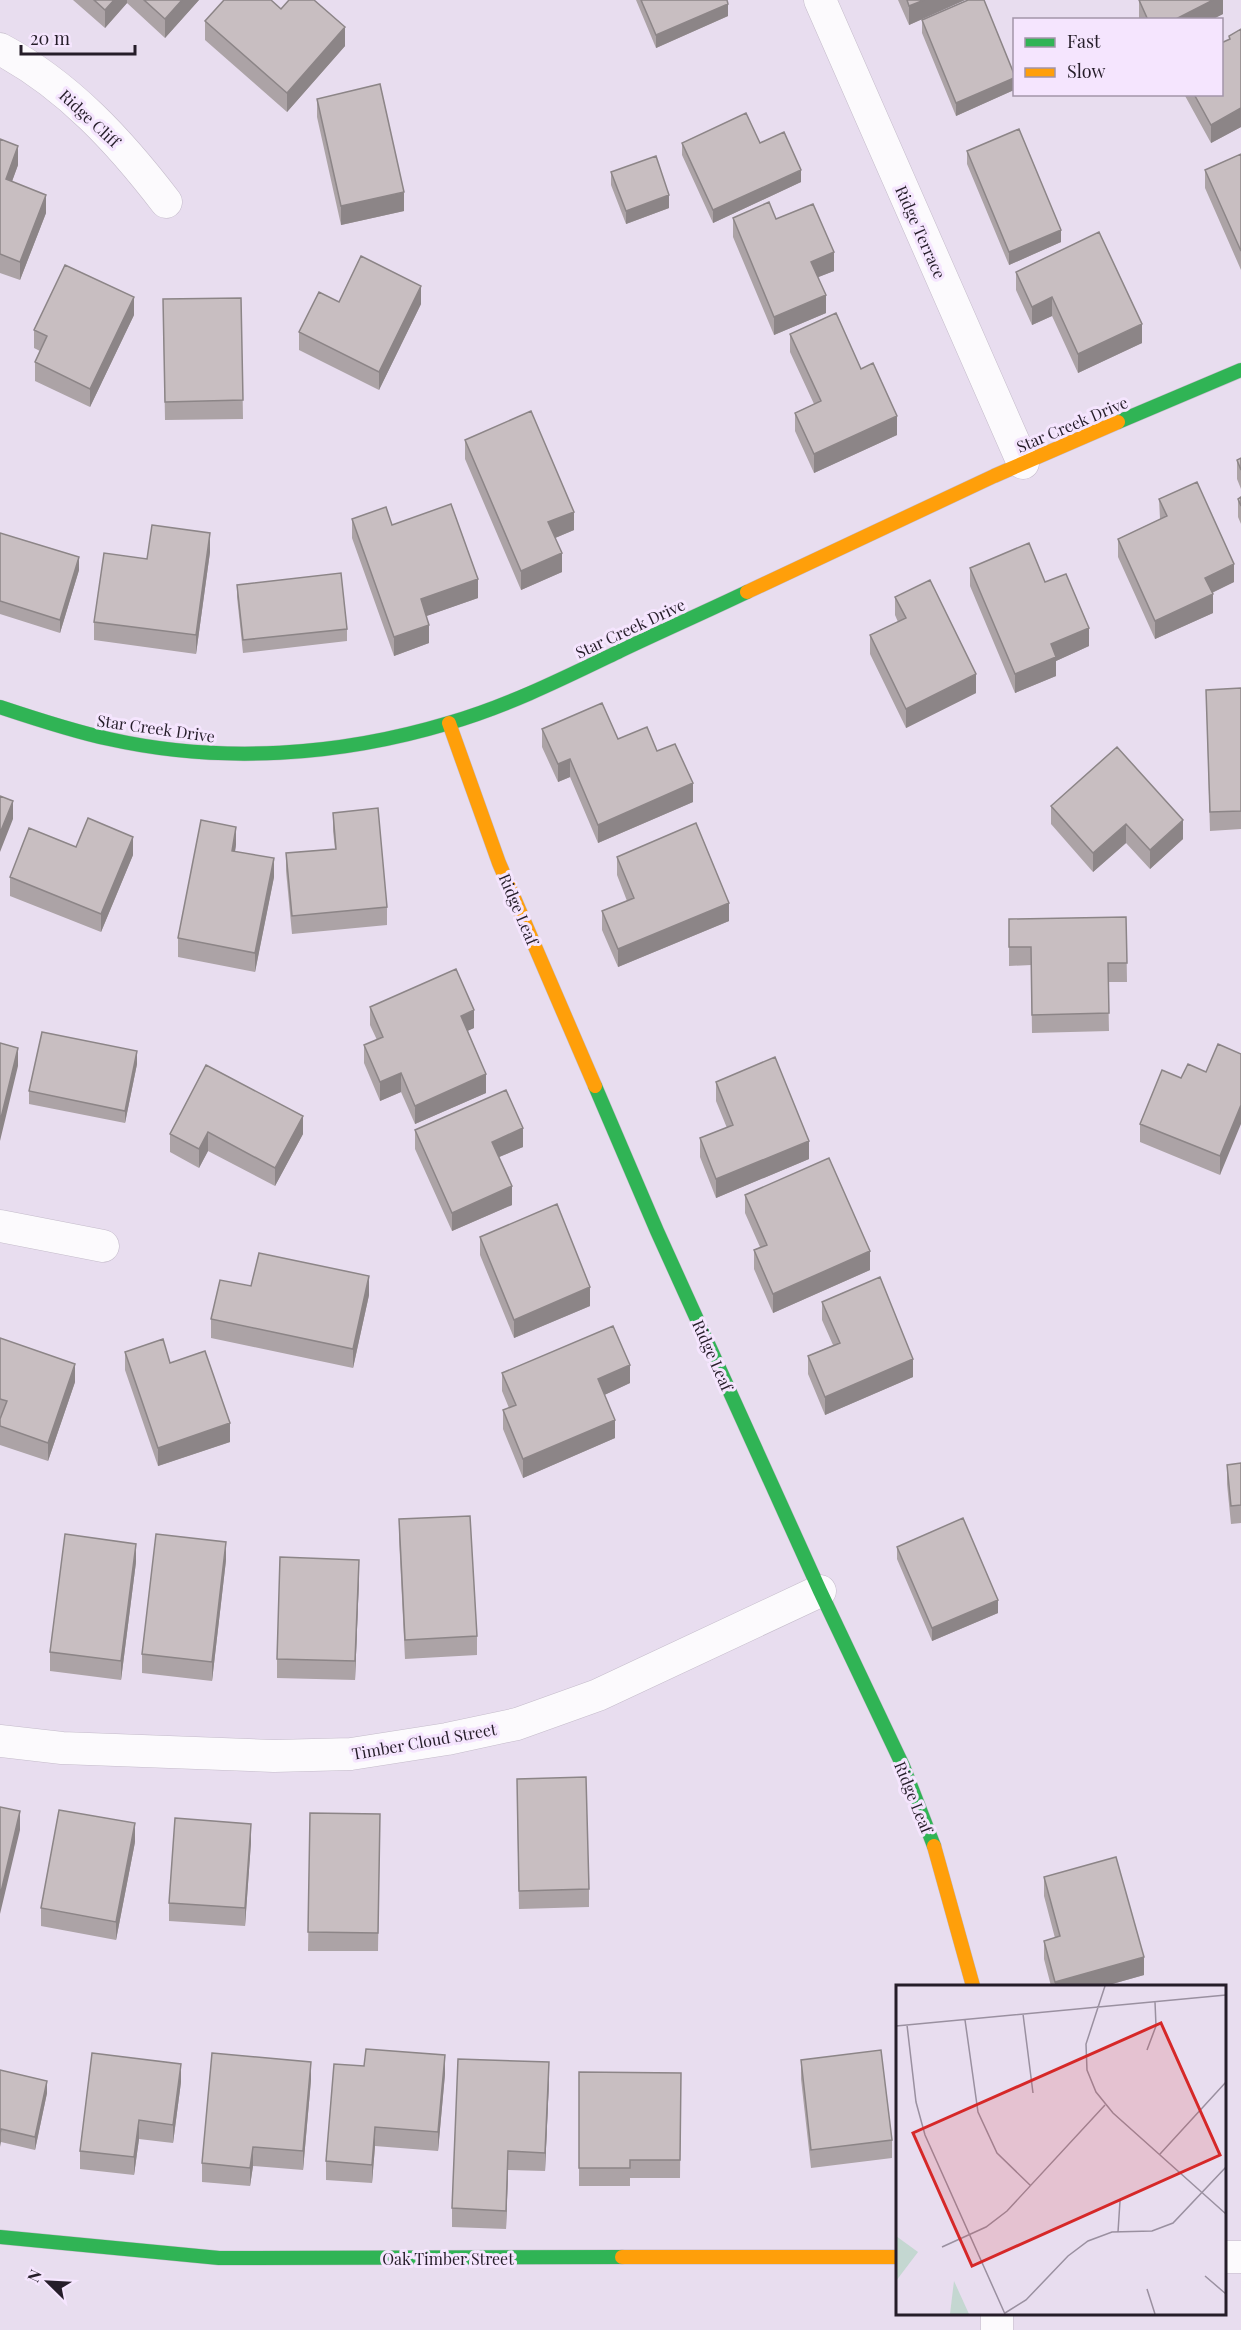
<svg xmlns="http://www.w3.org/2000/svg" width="1241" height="2330" font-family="'Playfair Display',serif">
	<rect width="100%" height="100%" fill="#e8ddef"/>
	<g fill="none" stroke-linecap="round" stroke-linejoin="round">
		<g stroke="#c4bbca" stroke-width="33">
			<path id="street" d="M820,0L1023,463
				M0,49C68,85 120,142 166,202
				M0,1226L103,1246
				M0,1741L62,1748L274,1756L351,1754L447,1739L517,1724L598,1695L820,1591
				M1224,2257H1241
				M997,2330V2314"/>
		</g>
		<g stroke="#c4bbca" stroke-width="15">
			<path id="fast" d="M1118,422L1241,370
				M0,707C36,719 72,731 109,739C221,764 339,756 449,723C508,706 564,678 620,651C662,631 705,612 747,592
				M595,1086L657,1231L820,1591L903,1766L934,1846
				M0,2237L219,2258L622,2257"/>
		</g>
		<g stroke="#c4bbca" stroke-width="15">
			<path id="slow" d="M747,592L994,476L1118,422
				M449,723L499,863L595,1086
				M934,1846L973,1986
				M622,2257H898"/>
		</g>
		<use href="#street" stroke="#fcfafd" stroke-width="32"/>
		<use href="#fast" stroke="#30b455" stroke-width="14"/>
		<use href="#slow" stroke="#ff9f0a" stroke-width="14"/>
	</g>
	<path fill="#aca3a6" d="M73,0H199L165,38L127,3L105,28Z
		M636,0H727L728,16L656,48Z
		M898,0H965L909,25Z
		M1139,0H1223V14L1211,20H1140L1139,18Z
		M281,9L345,46L287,112L205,40V21Z
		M922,20L1014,78V90L956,116L922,33Z
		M1241,29V127L1211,143L1184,94H1221L1229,36Z
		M317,99L404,211L341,225L317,117Z
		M0,139L18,165L12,181L46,213L20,280L0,273Z
		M682,143H760L801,182L713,223L682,155Z
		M967,151L1061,242L1009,265L967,164Z
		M1241,154V270L1205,188V170Z
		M611,172L669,208L626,224L611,185Z
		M733,218L776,219L834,271L818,277L826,313L774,335L733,237Z
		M1016,272L1142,343L1078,373L1052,316L1032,325L1016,290Z
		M241,298L243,419L165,420L163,299Z
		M339,302L421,304L379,390L299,350V332Z
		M134,315L90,407L35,381V362L40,351L34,348V330Z
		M790,334L897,435L814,473L795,431V413L814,404L790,352Z
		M465,440L574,530L555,538L562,572L521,590L465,459Z
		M1241,458V489L1237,479V460Z
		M1241,497V524L1238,517V499Z
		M1159,499L1234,582L1212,593L1213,613L1155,639L1118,557V539L1160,519Z
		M352,519L478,598L426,616L429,643L394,656L352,538Z
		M0,533L79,570L60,633L0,614Z
		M210,552L196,654L94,640V622L147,559Z
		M970,568L1045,582L1089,646L1056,661V676L1015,693L970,586Z
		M237,585L347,629V641L243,653L237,597Z
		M895,597L976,693L906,728L870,654V635L898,622L895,615Z
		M1241,688V829L1210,831L1206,690Z
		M542,729L618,739L657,751L693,802L598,843L570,777L558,782L542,747Z
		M1051,806L1183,839L1150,869L1126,843L1093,872L1051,824Z
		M333,813L387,907V925L292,934L286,871V853L335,849L333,831Z
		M236,845L235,851L274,877L255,972L178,957V938Z
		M76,847L133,855L101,932L10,896V877Z
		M617,857L729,921L618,967L602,930V911L627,901L617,875Z
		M1126,917L1127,982H1108L1109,1031L1032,1033L1031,965L1009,966V919Z
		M370,1007L474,1028L467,1031L486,1093L415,1124L401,1092L380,1101L364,1063V1045L377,1040L370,1025Z
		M1241,1054L1220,1175L1140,1142V1124L1181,1078L1206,1072Z
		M137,1064L125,1123L29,1104V1091Z
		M206,1065L303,1134L275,1186L208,1151L199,1168L170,1152V1134Z
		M716,1082L809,1159L716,1198L700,1157V1138L727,1128L716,1101Z
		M415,1130L523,1147L499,1157L512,1205L452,1231L415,1149Z
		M745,1195L870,1270L773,1313L754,1269V1250L760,1247L745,1213Z
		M480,1237L590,1306L514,1338L480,1255Z
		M251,1286L369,1295L353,1368L211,1338V1319Z
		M822,1302L913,1377L825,1415L808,1374V1356L833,1345L822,1320Z
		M0,1338L75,1382L48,1461L0,1445Z
		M125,1352L170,1363L230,1442L158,1466L125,1370Z
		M502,1373L630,1383L604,1395L615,1438L523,1478L503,1429V1410L509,1408L502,1391Z
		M1241,1463V1523L1231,1524L1227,1484V1465Z
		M399,1519L477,1636V1655L405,1659L399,1538Z
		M897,1547L998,1613L932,1641L897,1559Z
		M226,1560L212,1681L142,1673V1654Z
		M136,1562L121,1680L50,1671V1652Z
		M359,1578L355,1680L277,1678V1659Z
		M517,1798L589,1889V1907L519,1909Z
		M310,1813L380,1814L378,1951H308Z
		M135,1842L116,1940L41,1926V1908Z
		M251,1842L245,1926L169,1921V1903Z
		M1044,1877L1144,1975L1105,1986H1051L1044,1959V1941L1055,1938L1044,1896Z
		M801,2060L892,2140V2158L811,2168L801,2079Z
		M0,2070L47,2093L35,2150L1,2142Z
		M579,2072L681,2073L680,2178H630V2186H579Z
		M445,2074L438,2151L375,2146L372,2183L326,2180V2161Z
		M311,2080L303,2170L253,2166L250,2186L202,2182V2163Z
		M549,2081L545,2171L508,2170L506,2229L452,2227V2208Z
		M181,2082L173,2143L139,2139L134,2175L80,2169V2151Z"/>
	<path fill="#8c8587" d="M114,0H127V3L105,28V10Z
		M182,0H199L165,38V19Z
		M924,0H965L909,25V6Z
		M1213,0H1223V14L1211,20H1174Z
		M728,4V16L656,48V35Z
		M345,27V46L287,112V93Z
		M1014,78V90L956,116V103Z
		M1241,108V127L1211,143V125Z
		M18,146V165L6,198V179Z
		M801,170V182L713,223V210Z
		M404,192V211L341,225V206Z
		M46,195V213L20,280V262Z
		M669,195V208L626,224V211Z
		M1061,230V242L1009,265V252Z
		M834,252V271L811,280V262Z
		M421,286V304L379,390V372Z
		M826,295V313L774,335V317Z
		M134,297V315L90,407V389Z
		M1052,297V316L1032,325V307Z
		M1142,324V343L1078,373V354Z
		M897,416V435L814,473V454Z
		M574,512V530L548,541V522Z
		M210,533V552L196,654V635Z
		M562,553V572L521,590V571Z
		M79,557V570L60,633V620Z
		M1234,564V582L1205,596V578Z
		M478,579V598L421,618V599Z
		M1213,594V613L1155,639V621Z
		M429,625V643L394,656V637Z
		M1089,628V646L1056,661V676L1015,693V674L1051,644Z
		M976,674V693L906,728V709Z
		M570,759V777L558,782V764Z
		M693,783V802L598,843V825Z
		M13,801V819L0,852V833Z
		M1183,820V839L1150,869V850Z
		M1126,824V843L1093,872V853Z
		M236,827V845L232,869V851Z
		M133,837V855L101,932V914Z
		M274,858V877L255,972V953Z
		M729,903V921L618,967V949Z
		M474,1010V1028L461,1034V1016Z
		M18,1048V1066L0,1141V1122Z
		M137,1051V1064L125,1123V1111Z
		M401,1073V1092L380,1101V1082Z
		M486,1074V1093L415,1124V1106Z
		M1241,1105V1124L1220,1175V1156Z
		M303,1116V1134L275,1186V1168Z
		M523,1128V1147L492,1160V1142Z
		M208,1132V1151L199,1168V1149Z
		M809,1141V1159L716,1198V1179Z
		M512,1186V1205L452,1231V1213Z
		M870,1251V1270L773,1313V1294Z
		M369,1276V1295L353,1368V1349Z
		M590,1287V1306L514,1338V1320Z
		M913,1359V1377L825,1415V1397Z
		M75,1364V1382L48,1461V1443Z
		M630,1365V1383L598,1398V1379Z
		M615,1420V1438L523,1478V1459Z
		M230,1423V1442L158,1466V1448Z
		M226,1542V1560L212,1681V1662Z
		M136,1544V1562L121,1680V1661Z
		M359,1560V1578L355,1680V1661Z
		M998,1600V1613L932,1641V1628Z
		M20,1811V1830L0,1914V1896Z
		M135,1823V1842L116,1940V1922Z
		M251,1824V1842L245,1926V1908Z
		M1144,1957V1975L1105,1986H1055V1982Z
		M445,2055V2074L438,2151V2132Z
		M311,2062V2080L303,2170V2151Z
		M549,2062V2081L545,2171V2153Z
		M181,2064V2082L173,2143V2125Z
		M47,2081V2093L35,2150V2137Z
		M139,2120V2139L134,2175V2157Z
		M375,2127V2146L372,2183V2165Z
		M1,2129V2142L0,2147V2134Z
		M253,2147V2166L250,2186V2168Z
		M508,2151V2170L506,2229V2211Z"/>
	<path fill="#c8bec1" stroke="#8c8587" stroke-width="1.5" d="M94,0H114L105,10Z
		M144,0H182L165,19Z
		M224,0H271L281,9L289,0H314L345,27L287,93L205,21Z
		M641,0H727L728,4L656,35Z
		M907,0H924L909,6Z
		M968,0H984L1014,74V78L956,103L922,20Z
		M1139,0H1213L1174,20H1148Z
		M1241,29V108L1211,125L1194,94H1221V43L1230,39L1229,36Z
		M380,84L404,192L341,206L317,99Z
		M746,113L760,143L784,132L801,170L713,210L682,143Z
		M1019,129L1061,230L1009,252L967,151Z
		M0,139L18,146L6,179L46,195L20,262L0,254Z
		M1241,154V251L1205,170Z
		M656,156L669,195L626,211L611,172Z
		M769,202L776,219L813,204L834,252L811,262L826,295L774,317L733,218Z
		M1099,232L1142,324L1078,354L1052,297L1032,307L1016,272Z
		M361,256L421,286L379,372L299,332L319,292L339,302Z
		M65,265L134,297L90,389L35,362L47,336L34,330Z
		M241,298L243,400L165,402L163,299Z
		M836,313L861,369L873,363L897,416L814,454L795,413L821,401L790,334Z
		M531,411L574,512L548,522L562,553L521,571L465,440Z
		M1241,458V470L1237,460Z
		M1197,482L1234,564L1205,578L1213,594L1155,621L1118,539L1167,516L1159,499Z
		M1241,497V506L1238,499Z
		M451,504L478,579L421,599L429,625L394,637L352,519L386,507L392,525Z
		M152,525L210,533L196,635L94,622L104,553L147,559Z
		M0,533L79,557L60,620L0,601Z
		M1029,543L1045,582L1066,574L1089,628L1051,644L1056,657L1015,674L970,568Z
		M341,573L347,629L243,640L237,585Z
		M930,580L976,674L906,709L870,635L906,618L895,597Z
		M1241,688V811L1210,812L1206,690Z
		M602,703L618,739L647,727L657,751L675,744L693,783L598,825L570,759L558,764L542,729Z
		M1117,747L1183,820L1150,850L1126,824L1093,853L1051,806Z
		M0,796L13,801L0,833Z
		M378,808L387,907L292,916L286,853L336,849L333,813Z
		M88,818L133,837L101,914L10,877L29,828L76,847Z
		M201,820L236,827L232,851L274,858L255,953L178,938Z
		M696,823L729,903L618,949L602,911L634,898L617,857Z
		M1126,917L1127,963H1108L1109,1013L1032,1015L1031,947H1009V919Z
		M456,969L474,1010L461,1016L486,1074L415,1106L401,1073L380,1082L364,1045L383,1037L370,1007Z
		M42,1032L137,1051L125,1111L29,1091Z
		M0,1043L18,1048L0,1122Z
		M1218,1044L1241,1054V1105L1220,1156L1140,1124L1162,1070L1181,1078L1188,1064L1206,1072Z
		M775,1057L809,1141L716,1179L700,1138L733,1125L716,1082Z
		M206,1065L303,1116L275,1168L208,1132L199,1149L170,1134Z
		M506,1090L523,1128L492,1142L512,1186L452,1213L415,1130Z
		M829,1158L870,1251L773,1294L754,1250L767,1245L745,1195Z
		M557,1204L590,1287L514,1320L480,1237Z
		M259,1253L369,1276L353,1349L211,1319L220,1280L251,1286Z
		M880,1277L913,1359L825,1397L808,1356L840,1343L822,1302Z
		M613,1326L630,1365L598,1379L615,1420L523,1459L503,1410L516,1405L502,1373Z
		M0,1338L75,1364L48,1443L0,1426V1419L7,1401L0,1399Z
		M163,1339L170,1363L205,1351L230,1423L158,1448L125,1352Z
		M1241,1463V1505L1231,1506L1227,1465Z
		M470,1516L477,1636L405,1640L399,1519Z
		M963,1518L998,1600L932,1628L897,1547Z
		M65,1534L136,1544L121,1661L50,1652Z
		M156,1534L226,1542L212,1662L142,1654Z
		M280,1557L359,1560L355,1661L277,1659Z
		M586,1777L589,1889L519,1891L517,1779Z
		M0,1807L20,1811L0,1896Z
		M59,1810L135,1823L116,1922L41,1908Z
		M310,1813L380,1814L378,1933L308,1932Z
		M175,1818L251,1824L245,1908L169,1903Z
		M1116,1857L1144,1957L1055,1982L1044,1941L1060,1936L1044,1877Z
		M366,2049L445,2055L438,2132L375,2127L372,2165L326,2161L334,2064L364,2066Z
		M881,2050L892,2140L811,2150L801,2060Z
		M92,2053L181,2064L173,2125L139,2120L134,2157L80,2151Z
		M212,2053L311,2062L303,2151L253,2147L250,2168L202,2163Z
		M458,2059L549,2062L545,2153L508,2151L506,2211L452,2208Z
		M0,2070L47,2081L35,2137L1,2129L0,2134Z
		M579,2072L681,2073L680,2160H630V2168H579Z"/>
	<g text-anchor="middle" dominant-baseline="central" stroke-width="6" stroke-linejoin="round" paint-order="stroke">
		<g font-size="16" fill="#251d29" stroke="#f5e5fe">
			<text transform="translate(90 118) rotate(43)">Ridge Cliff</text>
			<text transform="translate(921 232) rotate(66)">Ridge Terrace</text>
			<text transform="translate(1072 424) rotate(-23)">Star Creek Drive</text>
			<text transform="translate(630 628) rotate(-25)">Star Creek Drive</text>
			<text transform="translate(156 728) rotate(8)">Star Creek Drive</text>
			<text transform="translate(519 909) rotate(67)">Ridge Leaf</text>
			<text transform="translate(713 1355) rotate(66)">Ridge Leaf</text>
			<text transform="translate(424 1741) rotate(-10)">Timber Cloud Street</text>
			<text transform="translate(914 1797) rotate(68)">Ridge Leaf</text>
			<text x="448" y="2258">Oak Timber Street</text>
		</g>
	</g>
	<g transform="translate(896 1985)">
		<rect width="330" height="330" fill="#e8ddef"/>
		<path d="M0,251L22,267L0,296ZM58,296L73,329H54Z" fill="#c4d7d1"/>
		<path fill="none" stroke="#9a90a0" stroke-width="1.5" d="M209,1L190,59L191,85L200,107L217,128L330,229M127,29L137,108M69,35L82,127L101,168L135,201M11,40L20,117L29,150L109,329M0,41L330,10M251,65L260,41L259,17M264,169L330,97M222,247L224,216M46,262L90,242L111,226L209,120M309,291L330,309M251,304L259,329M109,328L130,315L172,271L192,256L216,247L256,246L277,238L330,182"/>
		<path fill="#d62828" fill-opacity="0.15" stroke="#d62828" stroke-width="3" d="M265,38L324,170L76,281L17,148Z"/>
		<rect width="330" height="330" fill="none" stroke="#251d29" stroke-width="3"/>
	</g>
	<rect x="1013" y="18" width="210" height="78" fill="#f5e5fe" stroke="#a295a9" stroke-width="1.5"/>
	<rect x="1025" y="38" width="30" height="9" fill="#30b455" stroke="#a295a9" stroke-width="1.5"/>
	<text x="1067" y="48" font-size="18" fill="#251d29">Fast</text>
	<rect x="1025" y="68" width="30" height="9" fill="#ff9f0a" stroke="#a295a9" stroke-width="1.5"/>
	<text x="1067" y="78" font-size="18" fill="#251d29">Slow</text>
	<g transform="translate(48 2282) rotate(294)" stroke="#f5e5fe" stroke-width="4.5" paint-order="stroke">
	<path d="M0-4.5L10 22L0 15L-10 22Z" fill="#251d29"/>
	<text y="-9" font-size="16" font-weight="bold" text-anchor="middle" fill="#251d29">N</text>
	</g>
	<path d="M21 45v9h114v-9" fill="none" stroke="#251d29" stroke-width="3"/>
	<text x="30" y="45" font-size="18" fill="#251d29" stroke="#f5e5fe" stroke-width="4.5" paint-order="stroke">20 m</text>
</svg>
